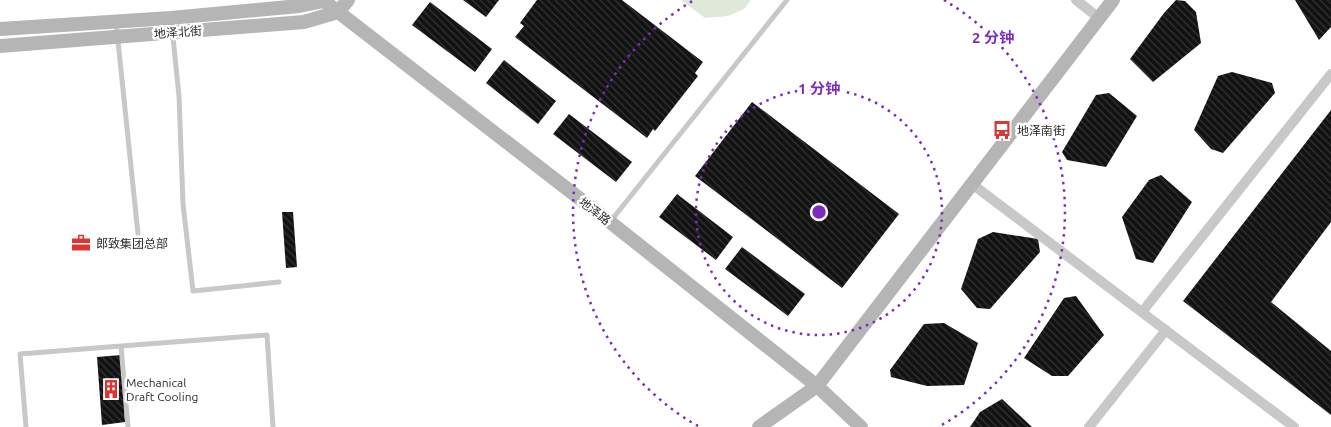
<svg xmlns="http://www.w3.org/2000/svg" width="1331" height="427" font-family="Ubuntu,'Noto Sans SC',sans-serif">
	<defs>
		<pattern id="building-back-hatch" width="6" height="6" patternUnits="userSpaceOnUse" patternTransform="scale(1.25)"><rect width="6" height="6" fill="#121212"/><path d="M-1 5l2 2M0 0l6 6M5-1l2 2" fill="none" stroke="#353535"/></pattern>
	</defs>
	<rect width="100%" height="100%" fill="#fff"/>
	<path fill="#e0e9d9" d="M681,0H751L744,9L728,16L705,18Z"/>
	<path fill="url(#building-back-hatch)" d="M463,0H499L486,17Z
		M537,0H622L703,62L695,73L698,76L655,131L653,129L647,138L515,37L524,26L520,23Z
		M1176,0L1185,1L1196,12L1201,43L1153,82L1130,59L1164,13Z
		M1295,0H1331V27L1319,40Z
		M430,2L492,49L475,72L412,25Z
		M504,60L556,101L538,124L486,83Z
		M1232,72L1272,83L1275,93L1223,153L1211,149L1194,130L1218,76Z
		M1109,93L1137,116L1106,167L1067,160L1062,152L1096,95Z
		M752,102L899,214L842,288L695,176Z
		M1331,110V222L1271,302L1331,351V415L1183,301Z
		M569,114L632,162L616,182L553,134Z
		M1161,175L1192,202L1153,263L1136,259L1122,217L1149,180Z
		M677,194L733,237L716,260L659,217Z
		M282,212H293L297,267L286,268Z
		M993,232L1038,239L1040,252L990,309L977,308L961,289L978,239Z
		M742,247L805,294L788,316L725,269Z
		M1076,296L1104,335L1068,376H1052L1024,358L1064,298Z
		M944,323L978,343L964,385L927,386L891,377L890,370L924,324Z
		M121,355L125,422L102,425L97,357Z
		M1002,399L1032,427H970L980,412Z"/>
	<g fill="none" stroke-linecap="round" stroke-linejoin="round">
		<path stroke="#c8c8c8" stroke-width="5" d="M171,18L179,96L183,204L193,291L279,282
			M116,22L138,234
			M610,222L787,0
			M26,427L20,354L121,346
			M128,427L121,346L267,335L273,427"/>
		<path stroke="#c8c8c8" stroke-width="10" d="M1076,0L1099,18
			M972,184L1294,427
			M1142,312L1331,74
			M1089,427L1166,330"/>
		<path stroke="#b5b5b5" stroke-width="14" d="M324,1L610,222L817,386L861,427
			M0,29L171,18L299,6L324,1L325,0
			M0,46L304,22L338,12L348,0
			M759,427L817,386L1113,0"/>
	</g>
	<g fill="none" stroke="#7b2cbf" stroke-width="2.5" stroke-dasharray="2.5 5">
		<circle cx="819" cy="212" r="123"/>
		<path d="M698 426A246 246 0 0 1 694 0M944 0A246 246 0 0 1 940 426"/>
	</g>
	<defs>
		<g id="bus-bare" transform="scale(1.5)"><path d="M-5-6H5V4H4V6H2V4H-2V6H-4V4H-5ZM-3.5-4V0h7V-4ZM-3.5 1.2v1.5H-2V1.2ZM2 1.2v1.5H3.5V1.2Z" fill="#db3534" stroke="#fff" stroke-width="2.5" paint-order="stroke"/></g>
		<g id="office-bare" transform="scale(1.5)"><path d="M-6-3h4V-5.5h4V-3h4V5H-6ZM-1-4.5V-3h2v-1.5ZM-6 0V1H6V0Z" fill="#db3534" stroke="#fff" stroke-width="2.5" paint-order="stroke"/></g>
		<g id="building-bare" transform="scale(1.5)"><path d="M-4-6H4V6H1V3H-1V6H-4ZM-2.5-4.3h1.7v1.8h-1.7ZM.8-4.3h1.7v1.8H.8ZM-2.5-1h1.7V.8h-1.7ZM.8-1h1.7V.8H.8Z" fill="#db3534" stroke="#fff" stroke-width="2.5" paint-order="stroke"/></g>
	</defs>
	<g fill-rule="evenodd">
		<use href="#bus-bare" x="1002" y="130"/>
		<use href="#office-bare" x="81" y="243"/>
		<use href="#building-bare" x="111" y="389"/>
	</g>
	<g text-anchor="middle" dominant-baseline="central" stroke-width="5" stroke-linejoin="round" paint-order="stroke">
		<g font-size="12" fill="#2b2b2b" stroke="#fff">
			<text transform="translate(178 32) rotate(-4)">地泽北街</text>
			<text transform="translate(595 211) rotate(38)">地泽路</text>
		</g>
		<g font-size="12" fill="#2b2b2b" stroke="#fff" text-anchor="start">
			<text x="1017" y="130">地泽南街</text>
			<text x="96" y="243">郎致集团总部</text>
			<text x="126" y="382">Mechanical<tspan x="126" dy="14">Draft Cooling</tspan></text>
		</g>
	</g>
	<circle cx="819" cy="212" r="8" fill="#7b2cbf" stroke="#fff" stroke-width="2.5"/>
	<g font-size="15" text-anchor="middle" font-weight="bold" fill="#7b2cbf" stroke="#fff" stroke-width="5" stroke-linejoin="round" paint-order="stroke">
		<text x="993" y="43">2 分钟</text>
		<text x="819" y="94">1 分钟</text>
	</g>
</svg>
